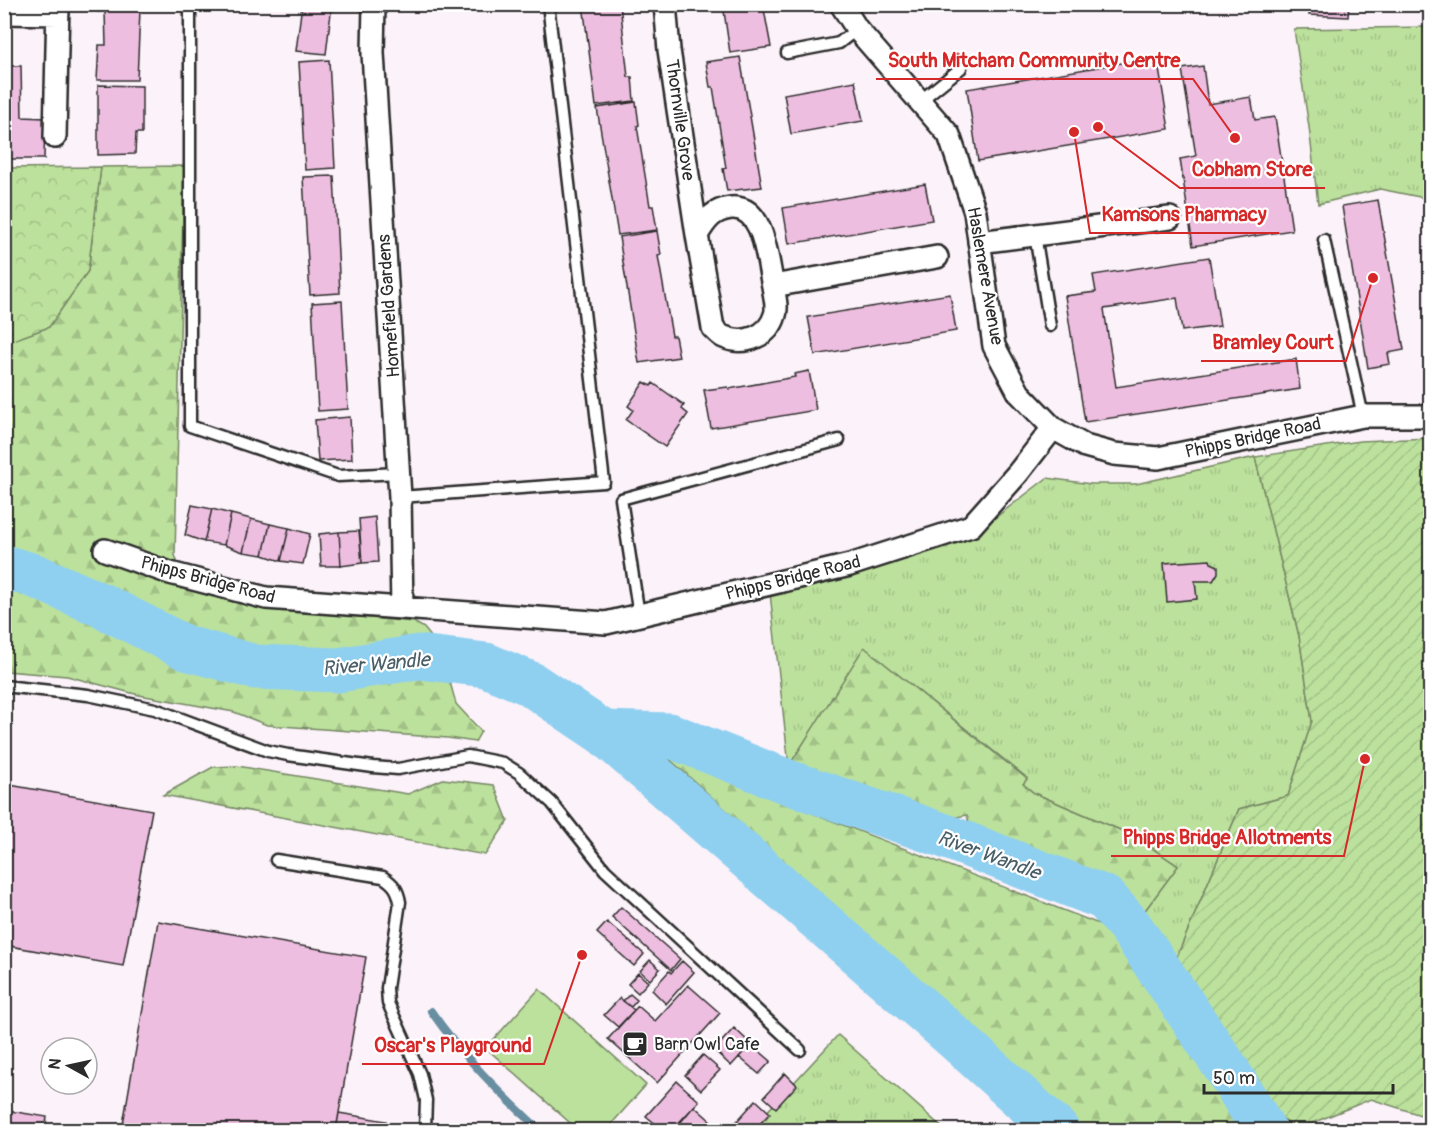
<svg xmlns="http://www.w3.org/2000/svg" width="1435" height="1135" font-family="Pangolin,sans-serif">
	<defs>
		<pattern id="grass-tufts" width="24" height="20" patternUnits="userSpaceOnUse" patternTransform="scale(1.5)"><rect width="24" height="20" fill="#bce19c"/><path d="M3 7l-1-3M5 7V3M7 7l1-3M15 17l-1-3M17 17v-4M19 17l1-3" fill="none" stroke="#a2c187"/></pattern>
		<pattern id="forest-firs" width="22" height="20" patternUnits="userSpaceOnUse" patternTransform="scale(1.5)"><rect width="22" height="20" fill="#bce19c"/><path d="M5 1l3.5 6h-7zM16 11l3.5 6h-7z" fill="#a2c187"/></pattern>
		<pattern id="park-crowns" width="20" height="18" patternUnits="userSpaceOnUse" patternTransform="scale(1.5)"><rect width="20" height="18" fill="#bce19c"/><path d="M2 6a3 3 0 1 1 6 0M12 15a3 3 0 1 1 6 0" fill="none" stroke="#a2c187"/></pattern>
		<pattern id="garden-furrows" width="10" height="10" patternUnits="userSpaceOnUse" patternTransform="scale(1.5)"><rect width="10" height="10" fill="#bce19c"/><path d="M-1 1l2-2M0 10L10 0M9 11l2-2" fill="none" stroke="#a2c187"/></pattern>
	</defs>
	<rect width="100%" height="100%" fill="#fcf2f9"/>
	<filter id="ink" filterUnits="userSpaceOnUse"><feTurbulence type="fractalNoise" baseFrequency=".0167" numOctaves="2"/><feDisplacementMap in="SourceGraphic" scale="12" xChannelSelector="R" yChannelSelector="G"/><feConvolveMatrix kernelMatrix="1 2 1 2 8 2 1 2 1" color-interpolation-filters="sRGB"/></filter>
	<g filter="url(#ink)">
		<path fill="url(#grass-tufts)" stroke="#748664" stroke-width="1.5" d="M1430,27V199L1380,189L1318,204L1309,127L1294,29Z
			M1255,457L1299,636L1312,721L1288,796L1239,809L1176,959L1143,913L1178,866L1134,836L1034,793L1023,784L1027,778L865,648L789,766L770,593L974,534L1047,478L1091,484H1136Z
			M838,1035L945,1130H750Z"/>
		<path fill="url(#forest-firs)" stroke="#748664" stroke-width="1.5" d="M184,166L175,555L184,582L295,611L414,622L424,628L441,649L456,704L481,731L475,742L448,738L267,725L234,712L139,695L67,676L5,671L4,343L49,327L88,271L101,167Z
			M864,647L1027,779L1023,784L1034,793L1134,836L1178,866L1143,913L1137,905L1123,896L1051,858L965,827L969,823L967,815L946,819L789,766Z
			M667,757L1107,927L1250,1130H1082Z
			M237,766L408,794L443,779L494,785L508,821L485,855L163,795L213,767Z"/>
		<path fill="url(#park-crowns)" stroke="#748664" stroke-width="1.5" d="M101,167L88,271L49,327L5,343V168Z"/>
		<path fill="url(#garden-furrows)" stroke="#748664" stroke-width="1.5" d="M1430,438V1118L1371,1099L1295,1130L1279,1115L1176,959L1239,809L1288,796L1312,721L1299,636L1255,457L1360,441Z"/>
		<path fill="#bce19c" stroke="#748664" stroke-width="1.5" d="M539,989L646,1085L606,1130H578L486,1048Z"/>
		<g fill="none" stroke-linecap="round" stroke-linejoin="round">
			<path stroke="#678ea1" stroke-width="8" d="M431,1011C462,1056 500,1093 540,1130"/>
			<path stroke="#8fd0f0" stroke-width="45" d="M4,567L35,576L99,604L186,648L255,667L338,670L419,657L486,665L531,684L604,733L956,1039L1057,1130
				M604,733L669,735L788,782L945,836L1105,898L1129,925L1226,1068L1264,1130"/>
		</g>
		<path fill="#eebee0" stroke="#2b2b2b" stroke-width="1.5" d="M98,4H137V10H140L137,80H97L99,45H106L105,11L98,12Z
			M302,4H332L326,54L296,51Z
			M583,4H620L628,77H632L634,101L596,106Z
			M723,4H763L771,47L730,53Z
			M1310,4H1349L1348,17L1309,15Z
			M740,57L762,187L727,191L723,169L726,168L713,87H710L706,62Z
			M1157,57L1169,129L978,161L967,89Z
			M329,60L335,168L305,170L299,62Z
			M4,66H21L22,117L45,118L44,159H4Z
			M1203,66L1208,104L1251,97L1255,120L1275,117L1292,230L1193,246L1180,159L1196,156L1182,69Z
			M855,81L863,121L791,134L784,94Z
			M98,85L142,86V133H136L135,154L98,155Z
			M636,102L639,125L637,126L650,206H653L657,230L618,235L597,108Z
			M334,176L340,293L310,295L303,177Z
			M925,184L932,220L789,244L783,208Z
			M1378,200L1404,350L1388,353L1390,364L1368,368L1342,206Z
			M657,231L661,255L658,256L672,336H675L679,357L639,363L619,237Z
			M1209,257L1220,326L1182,331L1177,298L1104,309L1116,387L1296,359L1300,389L1085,422L1065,296L1096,292L1093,275Z
			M950,294L956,331L815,355L808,317Z
			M342,301L348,409L318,411L312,303Z
			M809,371L816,410L711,428L704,390L728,387L729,389L795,377L794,374Z
			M644,382L651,386L653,383L684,405L682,409L688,414L665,447L626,420L633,410L628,406Z
			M350,417L352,459L318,461L315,420Z
			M192,505L212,509L204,542L185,535Z
			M212,509L231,514L224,545L204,542Z
			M231,514L251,519L243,552L224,545Z
			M375,517L378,562L362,563L359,519Z
			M251,519L270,524L263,555L243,552Z
			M270,524L289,528L281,561L263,555Z
			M289,528L310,534L303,564L281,561Z
			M359,531L362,563L341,566L339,532Z
			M339,532L341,566H321L319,534Z
			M1210,560L1211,563L1218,566V573L1213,581H1195L1197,599L1167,602L1164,563Z
			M4,784L152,810L123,966L4,945Z
			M621,907L680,959L671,970L612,917Z
			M158,921L366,957L336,1130H122Z
			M607,922L644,954L634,966L597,933Z
			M650,960L660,969L650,980L640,971Z
			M682,961L694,972L666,1004L652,990L669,971L671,973Z
			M638,973L648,982L638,993L628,984Z
			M688,985L720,1013L657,1083L608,1039L638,1006L655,1021Z
			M630,994L637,1000L631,1007L623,1001Z
			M620,998L634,1010L618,1027L604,1015Z
			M734,1028L751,1044L731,1066L714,1050Z
			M751,1044L771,1061L759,1074L739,1057Z
			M703,1055L720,1070L701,1090L685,1075Z
			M785,1073L797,1085L776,1108L764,1097Z
			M677,1081L699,1101L672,1130H663L646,1116Z
			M756,1100L770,1113L754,1130H729Z
			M694,1106L712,1122L704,1130H689L680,1123Z
			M4,1110L47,1117L45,1130H4Z
			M339,1113L386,1121L384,1130H336Z
			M680,1123L689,1130H672Z"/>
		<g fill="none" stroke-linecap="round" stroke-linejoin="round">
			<g stroke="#2b2b2b" stroke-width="15">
				<path id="lane" d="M190,4V426L338,476L399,473
					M787,53L839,43L857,29
					M920,101L961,68
					M1035,235L1050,326
					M1324,240L1363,416
					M400,497L604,482L548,4
					M639,615L621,499L839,440
					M4,686L88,695L155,709L268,751L288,755L373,767L398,769L468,756L503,763L519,773L552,803L605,870L800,1050
					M276,860L383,877C394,884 398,890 400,902L387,988L388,1003L420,1074L426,1100L425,1130"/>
			</g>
			<g stroke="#2b2b2b" stroke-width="26">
				<path id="street" d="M374,4L373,53L400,497L402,608
					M665,4L669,50L697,235
					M841,4L857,29L949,135L975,212L994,346L1019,393L1053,428L1085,446L1114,454L1158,458L1363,416H1430
					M4,13L58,14
					M55,137L58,4
					M979,242L1170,218
					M773,286C767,261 765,205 731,208C713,210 706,220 697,235L713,328C717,331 720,336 724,337C745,346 769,336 775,315C778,307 774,294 773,286L937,257
					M105,550L170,573L266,598L606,623L850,565L971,526L1018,473L1053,428"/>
			</g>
			<use href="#lane" stroke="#fff" stroke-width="10"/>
			<use href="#street" stroke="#fff" stroke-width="21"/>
		</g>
	</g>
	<defs>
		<g id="cafe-square" transform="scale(1.35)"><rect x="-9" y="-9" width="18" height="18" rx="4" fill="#2b2b2b" stroke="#fff"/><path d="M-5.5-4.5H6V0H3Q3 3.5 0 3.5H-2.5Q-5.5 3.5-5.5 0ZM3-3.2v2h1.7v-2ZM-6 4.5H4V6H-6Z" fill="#fff"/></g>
	</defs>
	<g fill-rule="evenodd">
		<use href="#cafe-square" x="635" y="1044"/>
	</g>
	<g text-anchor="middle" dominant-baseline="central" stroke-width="4.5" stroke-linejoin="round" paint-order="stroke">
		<g font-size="18" fill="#2b2b2b" stroke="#fff">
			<text transform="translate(680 120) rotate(82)">Thornville Grove</text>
			<text transform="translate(985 276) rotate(80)">Haslemere Avenue</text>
			<text transform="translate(389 306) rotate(-94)">Homefield Gardens</text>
			<text transform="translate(1253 438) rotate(-12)">Phipps Bridge Road</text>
			<text transform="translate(793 578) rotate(-14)">Phipps Bridge Road</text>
			<text transform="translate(208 580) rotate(15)">Phipps Bridge Road</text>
		</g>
		<g font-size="18" fill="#2b2b2b" stroke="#fff" text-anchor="start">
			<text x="654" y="1044">Barn Owl Cafe</text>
		</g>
		<g font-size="20" font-style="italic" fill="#495d66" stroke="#fff">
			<text transform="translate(376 664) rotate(-5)">River Wandle</text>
			<text transform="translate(989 855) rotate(20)">River Wandle</text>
		</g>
	</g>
	<path fill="none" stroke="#d62828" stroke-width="2" d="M1235 138L1193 79H876M1098 127L1180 188H1325M1074 132L1090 233H1279M1373 278L1346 361H1201M1365 759L1344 856H1111M582 955L544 1064H362"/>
	<g fill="#d62828" stroke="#fff" stroke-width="2">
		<circle cx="1235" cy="138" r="6"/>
		<circle cx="1098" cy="127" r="6"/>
		<circle cx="1074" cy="132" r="6"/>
		<circle cx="1373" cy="278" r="6"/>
		<circle cx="1365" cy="759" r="6"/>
		<circle cx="582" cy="955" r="6"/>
	</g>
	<g font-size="20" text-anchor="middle" font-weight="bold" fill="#d62828" stroke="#fff" stroke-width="4.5" stroke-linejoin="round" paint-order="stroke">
		<text x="1034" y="67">South Mitcham Community Centre</text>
		<text x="1252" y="176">Cobham Store</text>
		<text x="1184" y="221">Kamsons Pharmacy</text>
		<text x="1273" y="349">Bramley Court</text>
		<text x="1227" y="844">Phipps Bridge Allotments</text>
		<text x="453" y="1052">Oscar's Playground</text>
	</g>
	<rect width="1435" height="1135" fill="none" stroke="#fff" stroke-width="24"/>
	<rect x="12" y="12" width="1411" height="1111" fill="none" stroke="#2b2b2b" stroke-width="2" filter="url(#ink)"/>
	<g transform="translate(69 1066) rotate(278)"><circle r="28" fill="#ffffff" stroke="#aaaaaa" stroke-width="1.5"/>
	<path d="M0-4.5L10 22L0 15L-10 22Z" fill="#2b2b2b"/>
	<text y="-9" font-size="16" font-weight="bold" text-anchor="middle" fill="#2b2b2b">N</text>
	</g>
	<path d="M1204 1084v9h189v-9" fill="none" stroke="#2b2b2b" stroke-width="3"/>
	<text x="1213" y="1084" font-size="18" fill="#2b2b2b" stroke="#ffffff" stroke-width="4.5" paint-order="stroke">50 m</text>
</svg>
